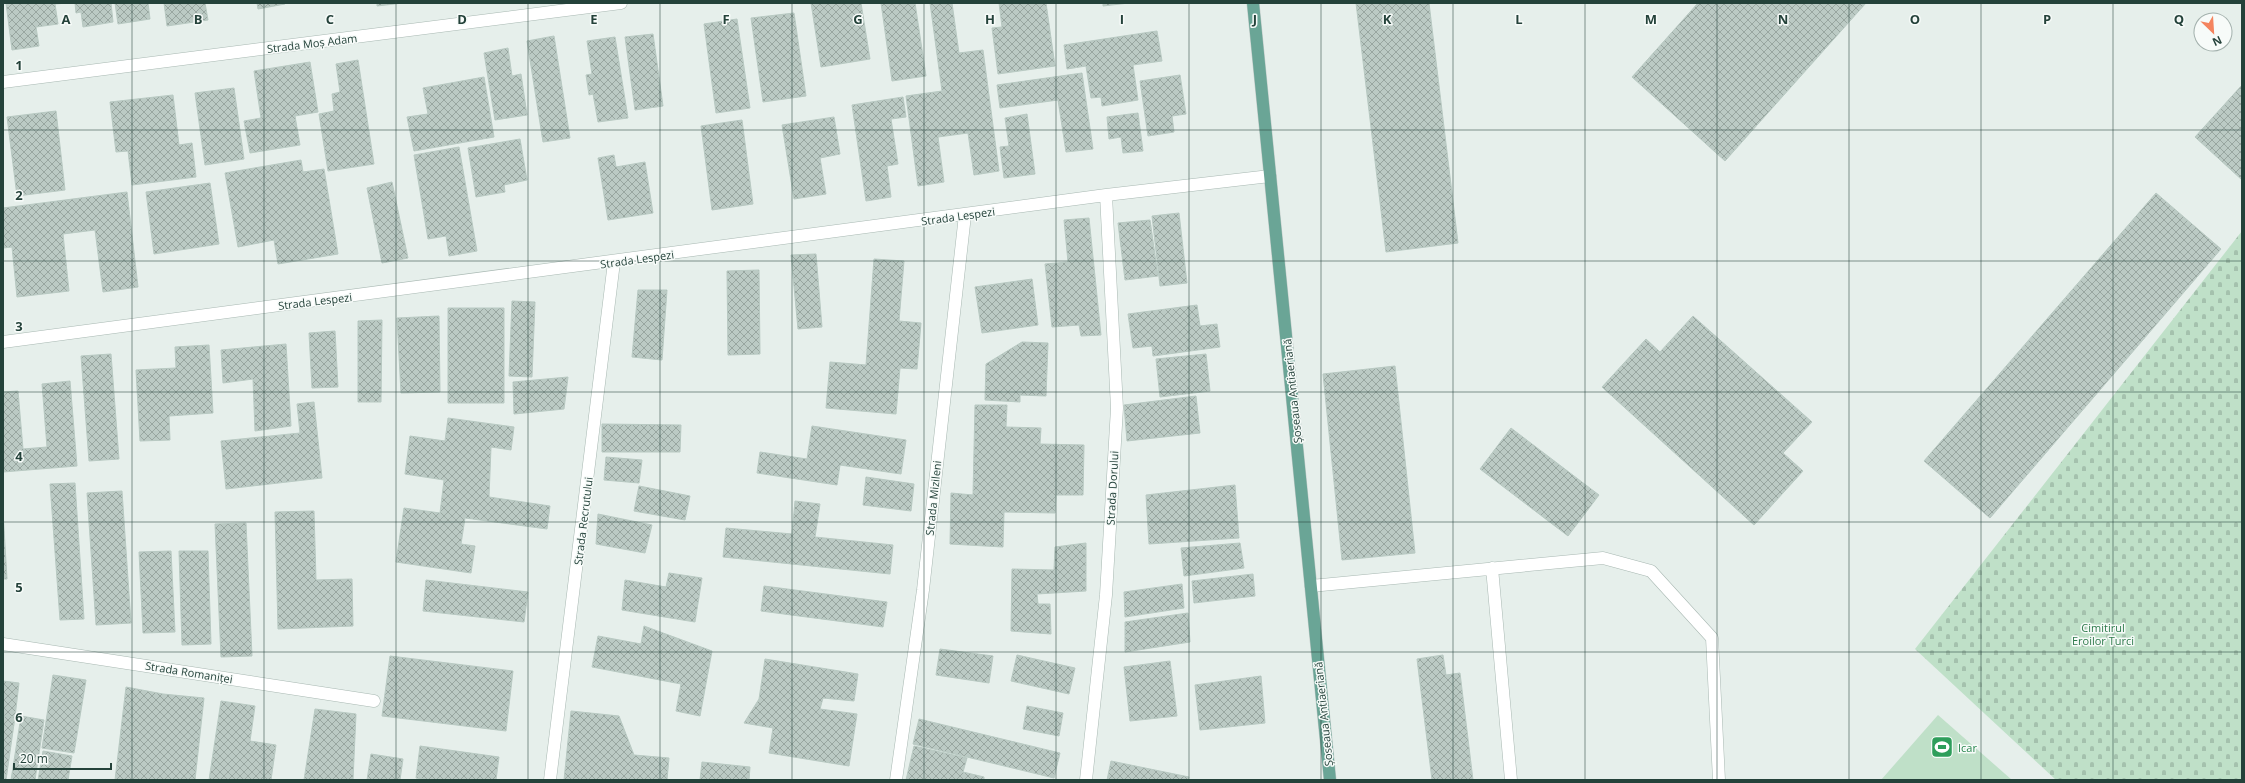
<svg xmlns="http://www.w3.org/2000/svg" width="2245" height="783" font-family="'Open Sans',sans-serif">
	<defs>
		<pattern id="cemetery-stones" width="16" height="16" patternUnits="userSpaceOnUse"><rect width="16" height="16" fill="#bfe0c8"/><path d="M2 7V4a2 2 0 0 1 4 0v3zM10 15v-3a2 2 0 0 1 4 0v3z" fill="#a4c1ad"/></pattern>
		<pattern id="building-cross-hatch" width="8" height="8" patternUnits="userSpaceOnUse"><rect width="8" height="8" fill="#bbcac4"/><path d="M0 0l8 8M0 8l8-8" fill="none" stroke="#98a6a0"/></pattern>
	</defs>
	<rect width="100%" height="100%" fill="#e6efeb"/>
	<path fill="#bfe0c8" d="M1938,715L2012,780H1881Z"/>
	<path fill="url(#cemetery-stones)" d="M2242,231V780H2056L1915,649Z"/>
	<path fill="url(#building-cross-hatch)" stroke="#b8c9c2" d="M6,3H68L55,4L58,24L36,27L39,46L12,50Z
		M75,3H111L113,22L83,27L81,12L76,13Z
		M115,3H148L150,19L118,24Z
		M164,3H205L208,20L167,26Z
		M257,3H284L285,4L258,9Z
		M377,3H403L377,6Z
		M811,3H861L870,59L821,67Z
		M881,3H915L926,76L892,81Z
		M930,3H952L959,53L983,50L999,171L974,175L968,133L938,137L944,182L918,186L906,96L942,91Z
		M999,3H1046L1055,66L998,74L992,28L1002,27Z
		M1103,3H1129L1103,6Z
		M1356,3H1429L1458,243L1386,252Z
		M1698,3H1866L1725,161L1632,77Z
		M794,13L806,96L763,102L751,18Z
		M737,19L750,108L716,113L704,24Z
		M1157,31L1162,61L1133,65L1138,100L1102,106L1101,97L1091,98L1086,66L1067,69L1064,45Z
		M653,34L663,106L635,110L625,37Z
		M554,36L570,138L543,142L527,41Z
		M615,37L628,118L598,122L593,94L589,95L586,75L592,74L587,41Z
		M508,48L512,76L521,74L527,115L495,120L484,53Z
		M358,60L374,164L328,171L319,114L334,111L332,94L340,92L336,64Z
		M310,62L318,112L295,116L300,145L250,153L244,121L261,118L254,71Z
		M1082,73L1093,149L1066,152L1058,100L1000,108L997,85Z
		M1180,75L1186,114L1172,116L1174,132L1148,136L1140,81Z
		M484,77L494,137L414,151L407,117L428,114L423,88Z
		M2242,85V180L2195,137Z
		M234,88L244,159L205,165L195,93Z
		M173,95L179,145L192,143L196,177L132,185L128,151L116,152L110,102Z
		M903,97L906,117L891,119L898,164L887,166L891,197L866,201L852,105Z
		M56,111L65,190L17,196L7,117Z
		M1138,113L1143,151L1123,153L1121,137L1109,139L1107,117Z
		M1027,114L1035,174L1004,178L1000,147L1009,146L1005,118Z
		M834,117L840,154L820,158L826,194L794,199L782,125Z
		M742,120L753,204L712,210L701,126Z
		M520,139L527,180L504,185L505,192L476,197L468,148Z
		M459,147L477,251L449,256L446,236L428,239L414,155Z
		M614,155L616,167L645,162L653,213L608,220L598,158Z
		M301,160L303,172L324,169L338,254L278,264L274,240L238,247L225,173Z
		M392,182L408,258L382,263L367,188Z
		M210,183L219,244L154,254L146,192Z
		M127,192L138,287L103,292L95,230L63,234L69,291L17,297L12,247L3,248V208Z
		M2156,193L2221,249L1990,518L1924,461Z
		M1179,213L1187,283L1160,286L1152,216Z
		M1089,218L1101,335L1081,336L1079,325L1052,327L1045,264L1068,262L1064,220Z
		M1150,220L1158,276L1125,280L1118,223Z
		M816,254L822,327L798,329L791,255Z
		M874,259L904,261L899,321L921,323L917,369L900,368L896,414L826,408L830,362L866,365Z
		M759,270L760,354L728,355L727,271Z
		M1032,279L1038,325L982,333L975,287Z
		M638,290H667L662,360L632,357Z
		M512,301L535,302L532,377L509,376Z
		M1197,305L1200,326L1217,324L1220,347L1153,356L1152,346L1133,348L1128,314Z
		M448,308H504V403H448Z
		M439,316L440,392L401,393L397,318Z
		M1693,316L1812,422L1783,453L1803,471L1754,525L1602,387L1646,339L1660,352Z
		M382,320L381,402H358V321Z
		M335,331L338,387L312,388L309,333Z
		M1022,342L1048,343L1046,396L1020,395V402L985,400L986,364Z
		M286,344L291,426L255,431L253,379L223,383L221,350Z
		M209,345L213,413L169,416L170,440L140,441L136,370L176,368L175,347Z
		M111,354L119,459L89,461L81,356Z
		M1206,354L1210,391L1160,397L1156,359Z
		M1395,366L1415,553L1342,560L1323,374Z
		M568,377L564,409L514,414L513,382Z
		M70,381L77,466L3,472V392L18,391L23,449L47,447L42,384Z
		M1196,396L1200,433L1127,441L1124,405Z
		M314,402L322,478L226,489L221,441L300,433L297,404Z
		M975,405H1007L1006,427L1041,428L1040,444L1084,445L1083,495H1056L1055,513L1004,512L1003,547L950,544L951,493L973,495Z
		M448,418L514,427L511,450L491,447L489,497L550,506L547,529L465,518L461,544L475,546L471,573L396,562L404,508L440,513L444,480L405,474L410,436L445,441Z
		M602,424L681,425L680,452H602Z
		M812,426L906,440L901,474L840,465L837,485L757,473L760,452L807,459Z
		M1511,428L1599,495L1568,536L1480,469Z
		M606,457L642,460L639,483L604,480Z
		M866,477L914,484L911,511L863,505Z
		M75,483L84,619L60,620L50,484Z
		M1235,485L1239,538L1149,544L1146,495Z
		M639,486L690,496L685,520L634,511Z
		M122,491L131,623L96,625L87,493Z
		M795,501L820,504L815,537L893,545L890,574L723,557L726,528L792,534Z
		M314,511L316,580L352,579L353,626L278,629L275,512Z
		M3,512L7,579H3Z
		M598,514L652,525L645,553L596,544Z
		M246,523L252,656L221,657L215,524Z
		M1086,543V591L1037,594L1038,604H1050L1051,634L1011,631L1012,569L1054,570L1055,547Z
		M1240,543L1244,568L1184,576L1181,548Z
		M171,551L175,632L143,633L139,552Z
		M179,551H208L211,644L182,645Z
		M669,573L702,578L695,622L622,610L625,580L666,587Z
		M1253,574L1255,596L1194,603L1192,581Z
		M426,580L528,592L524,622L423,611Z
		M1182,584L1184,608L1125,617L1124,592Z
		M764,586L887,602L883,627L761,611Z
		M1188,613L1190,642L1125,652V622Z
		M644,626L712,651L700,716L676,711L681,684L592,667L598,636L641,644Z
		M940,649L993,656L989,683L936,675Z
		M1017,655L1075,668L1069,694L1011,681Z
		M1443,655L1446,675L1460,673L1473,780H1432L1417,659Z
		M390,656L513,671L506,731L382,716Z
		M765,659L858,674L854,701L823,698L820,709L857,714L849,766L769,753L773,728L744,723L759,699Z
		M1170,661L1177,716L1130,721L1124,667Z
		M53,675L86,680L74,753L42,748Z
		M1261,676L1265,723L1200,730L1195,685Z
		M3,681L19,683L15,717L3,716Z
		M126,687L163,694L204,698L195,780H115Z
		M221,701L255,706L250,741L276,745L271,780H209Z
		M1027,706L1063,713L1059,736L1023,729Z
		M315,709L356,714L353,780H304Z
		M571,711L619,716L634,755L669,758L667,780H564Z
		M3,716L15,717L6,780H3Z
		M21,716L44,720L35,780H11Z
		M919,719L1060,753L1054,778L913,744Z
		M420,746L499,757L496,780H431L416,778Z
		M914,746L967,758L963,772L984,777V780H906Z
		M43,751L72,756L68,780H38Z
		M371,754L403,759L400,780H367Z
		M1111,761L1189,777L1188,780H1107Z
		M702,762L750,767L749,780H700Z"/>
	<g fill="none" stroke-linecap="round" stroke-linejoin="round">
		<g stroke="#a8b8b2" stroke-width="13">
			<path id="minor" d="M3,82L621,3
				M3,342L1106,195L1270,176
				M1492,568L1511,780
				M1311,586L1603,558L1651,571L1712,638L1719,780
				M3,644L374,701
				M550,780L614,262
				M896,780L923,590L965,215
				M1086,780L1106,595L1117,408L1106,195"/>
		</g>
		<g stroke="#c2cac8" stroke-width="13">
			<path id="major" d="M1253,3L1330,780"/>
		</g>
		<use href="#minor" stroke="#fff" stroke-width="12"/>
		<use href="#major" stroke="#6aa596" stroke-width="12"/>
	</g>
	<path fill="none" stroke="#24423a" stroke-width="1" stroke-opacity="0.55" d="M132,3V780M264,3V780M396,3V780M528,3V780M660,3V780M792,3V780M924,3V780M1056,3V780M1189,3V780M1321,3V780M1453,3V780M1585,3V780M1717,3V780M1849,3V780M1981,3V780M2113,3V780M3,130H2242M3,261H2242M3,392H2242M3,522H2242M3,652H2242"/>
	<defs>
		<g id="stadium-square" transform="scale(1.15)"><rect x="-9" y="-9" width="18" height="18" rx="4" fill="#2e9e5b" stroke="#f7fbf9"/><path d="M0-5a6.5 5 0 1 0 0 10a6.5 5 0 1 0 0-10ZM-3.5-1.8h7v3.6h-7Z" fill="#fff"/></g>
	</defs>
	<g fill-rule="evenodd">
		<use href="#stadium-square" x="1942" y="747"/>
	</g>
	<g text-anchor="middle" dominant-baseline="central" stroke-width="3" stroke-linejoin="round" paint-order="stroke">
		<g font-size="11" fill="#24423a" stroke="#f7fbf9">
			<text transform="translate(312 43) rotate(-7)">Strada Moș Adam</text>
			<text transform="translate(958 216) rotate(-8)">Strada Lespezi</text>
			<text transform="translate(637 259) rotate(-8)">Strada Lespezi</text>
			<text transform="translate(315 301) rotate(-7)">Strada Lespezi</text>
			<text transform="translate(1292 391) rotate(-96)">Șoseaua Antiaeriană</text>
			<text transform="translate(1112 488) rotate(-87)">Strada Dorului</text>
			<text transform="translate(933 498) rotate(-84)">Strada Mizileni</text>
			<text transform="translate(583 521) rotate(-83)">Strada Recrutului</text>
			<text transform="translate(189 672) rotate(9)">Strada Romaniței</text>
			<text transform="translate(1323 714) rotate(-96)">Șoseaua Antiaeriană</text>
		</g>
		<g font-size="11" fill="#2d7a4b" stroke="#f7fbf9">
			<text x="2103" y="627">Cimitirul<tspan x="2103" dy="13">Eroilor Turci</tspan></text>
		</g>
		<g font-size="11" fill="#27864d" stroke="#f7fbf9" text-anchor="start">
			<text x="1958" y="747">Icar</text>
		</g>
	</g>
	<g font-size="13" text-anchor="middle" font-weight="bold" fill="#24423a" stroke="#f7fbf9" stroke-width="3" stroke-linejoin="round" paint-order="stroke">
		<text x="66" y="24">A</text>
		<text x="198" y="24">B</text>
		<text x="330" y="24">C</text>
		<text x="462" y="24">D</text>
		<text x="594" y="24">E</text>
		<text x="726" y="24">F</text>
		<text x="858" y="24">G</text>
		<text x="990" y="24">H</text>
		<text x="1122" y="24">I</text>
		<text x="1255" y="24">J</text>
		<text x="1387" y="24">K</text>
		<text x="1519" y="24">L</text>
		<text x="1651" y="24">M</text>
		<text x="1783" y="24">N</text>
		<text x="1915" y="24">O</text>
		<text x="2047" y="24">P</text>
		<text x="2179" y="24">Q</text>
		<text x="19" y="70">1</text>
		<text x="19" y="200">2</text>
		<text x="19" y="331">3</text>
		<text x="19" y="461">4</text>
		<text x="19" y="592">5</text>
		<text x="19" y="722">6</text>
	</g>
	<rect width="2245" height="783" fill="none" stroke="#24423a" stroke-width="8"/>
	<g transform="translate(2213 32) rotate(155)"><circle r="19" fill="#f7fbf9" stroke="#a3b1ad"/>
	<path d="M0-3L7 15L0 10L-7 15Z" fill="#f4845f"/>
	<text y="-6" font-size="11" font-weight="bold" text-anchor="middle" fill="#24423a">N</text>
	</g>
	<path d="M14 763v6h97v-6" fill="none" stroke="#24423a" stroke-width="2"/>
	<text x="20" y="763" font-size="12" fill="#24423a" stroke="#f7fbf9" stroke-width="3" paint-order="stroke">20 m</text>
</svg>
